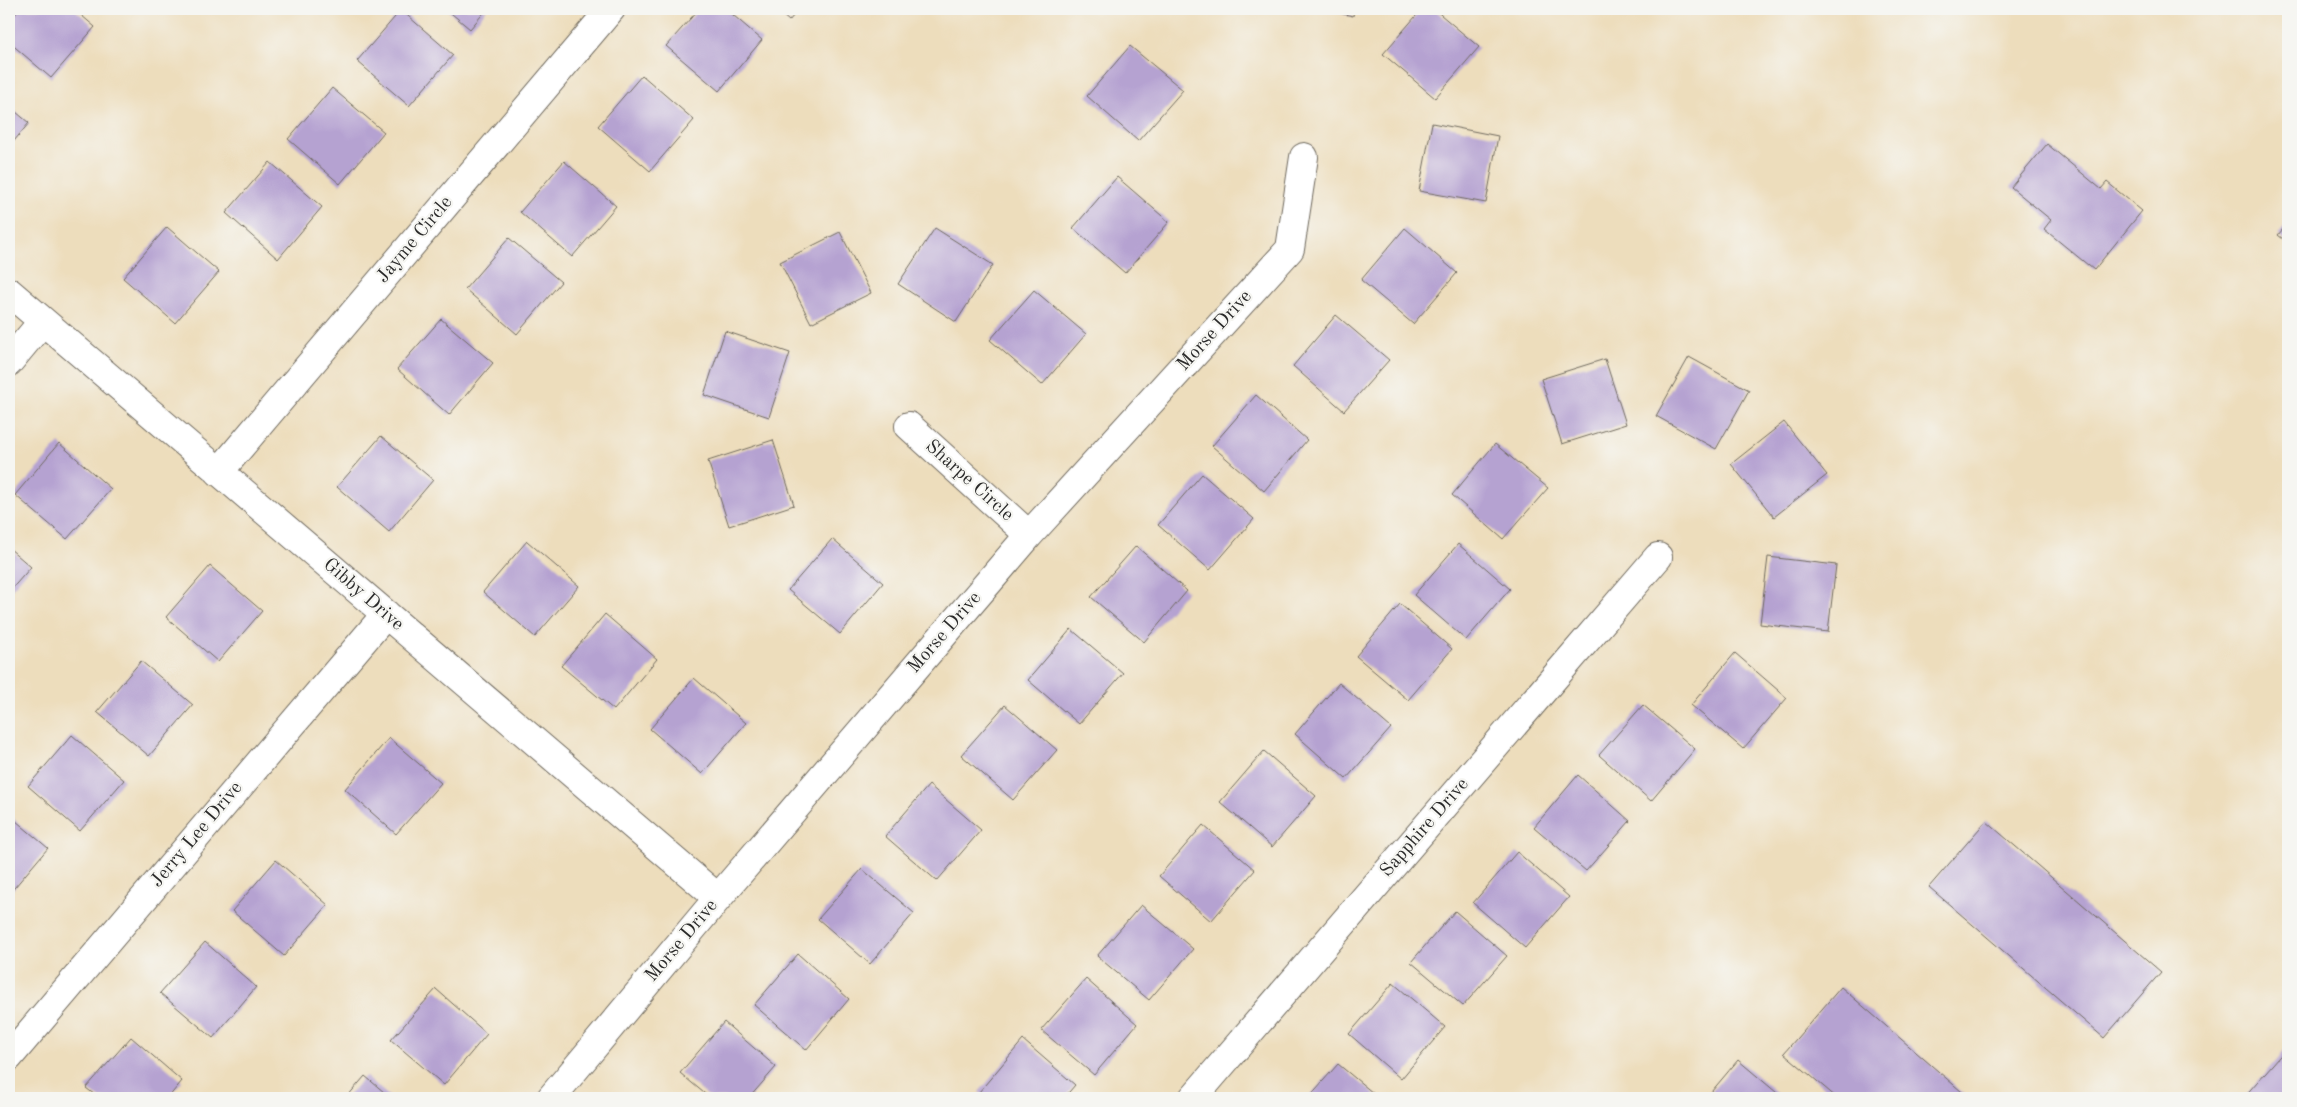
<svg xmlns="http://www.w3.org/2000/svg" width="2297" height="1107" font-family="'Old Standard TT',serif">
	<rect width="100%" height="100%" fill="#f6f6f2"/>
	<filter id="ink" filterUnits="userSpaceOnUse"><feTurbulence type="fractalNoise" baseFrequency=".02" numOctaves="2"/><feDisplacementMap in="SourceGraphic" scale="10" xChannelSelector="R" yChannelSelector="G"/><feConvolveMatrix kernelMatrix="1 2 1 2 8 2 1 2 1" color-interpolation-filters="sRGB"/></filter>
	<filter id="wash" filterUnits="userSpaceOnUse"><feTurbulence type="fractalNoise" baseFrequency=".0096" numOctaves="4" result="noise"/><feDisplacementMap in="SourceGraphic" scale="20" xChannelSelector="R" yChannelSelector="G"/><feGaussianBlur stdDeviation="1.12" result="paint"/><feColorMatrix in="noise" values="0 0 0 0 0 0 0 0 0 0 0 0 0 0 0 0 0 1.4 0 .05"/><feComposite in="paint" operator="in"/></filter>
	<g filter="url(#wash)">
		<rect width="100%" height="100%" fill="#edddbc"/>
		<g id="blocks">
			<path fill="#b5a2d1" d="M20,9H74L95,27L51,78L9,42V21Z
				M446,9H487L470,29Z
				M699,9H726L762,40L719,91L666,46Z
				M775,9H799L789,21Z
				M1320,9H1354L1353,16Z
				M1422,9H1434L1479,47L1435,98L1383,54Z
				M401,10L453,55L409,106L357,61Z
				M1130,46L1183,90L1138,141L1087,96Z
				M642,75L694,120L650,171L598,126Z
				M332,88L384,132L340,184L288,139Z
				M9,106L29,123L9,147Z
				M1432,123L1498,136L1486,203L1419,191Z
				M2047,144L2101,189L2107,182L2142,211L2094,270L2044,229L2051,220L2011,187Z
				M564,161L616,206L572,257L520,212Z
				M270,162L322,207L278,259L226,213Z
				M1117,177L1169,222L1125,273L1073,228Z
				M2288,223V243L2278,235Z
				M167,227L219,272L175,323L123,278Z
				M935,228L993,265L956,322L898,284Z
				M1405,228L1457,273L1413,324L1361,280Z
				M840,232L871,293L811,323L780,262Z
				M509,238L561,282L517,334L465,289Z
				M1034,290L1086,334L1042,385L990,340Z
				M1336,315L1389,360L1344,411L1293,366Z
				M441,319L493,363L449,415L397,369Z
				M725,331L790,353L769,417L704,395Z
				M1689,357L1749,390L1716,449L1656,416Z
				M1605,359L1626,424L1562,444L1541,379Z
				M1256,395L1307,440L1264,491L1212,446Z
				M1784,422L1827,475L1774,517L1731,464Z
				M381,436L433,480L389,532L337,487Z
				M773,440L794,505L729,526L708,461Z
				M59,443L111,489L67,539L15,495Z
				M1495,444L1548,488L1503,539L1452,495Z
				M1202,474L1254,519L1210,570L1158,525Z
				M832,539L883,583L840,634L788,590Z
				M527,541L579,586L535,637L483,592Z
				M1458,544L1510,589L1466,640L1414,595Z
				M1136,546L1187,591L1144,642L1091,597Z
				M9,548L31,567L9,592Z
				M1768,557L1836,565L1828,632L1760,624Z
				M210,566L262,611L218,662L166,617Z
				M1400,604L1452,649L1408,700L1356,656Z
				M605,614L657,659L614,710L561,666Z
				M1071,629L1123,673L1079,724L1028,680Z
				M1735,653L1787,698L1743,749L1691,705Z
				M141,661L193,705L149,756L97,712Z
				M694,678L746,723L702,774L650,729Z
				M1339,683L1391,728L1346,779L1295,734Z
				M1005,705L1057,750L1013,800L961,755Z
				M1643,705L1695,749L1651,801L1599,755Z
				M72,735L124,780L80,831L28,786Z
				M389,738L441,783L396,834L345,789Z
				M1264,751L1316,796L1272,847L1220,802Z
				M1578,775L1630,821L1586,871L1534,827Z
				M929,785L981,830L937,881L885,836Z
				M9,815L48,848L9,894Z
				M1986,821L2161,972L2104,1038L1929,887Z
				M1203,825L1255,870L1211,921L1159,876Z
				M1517,852L1569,897L1525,948L1473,903Z
				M276,860L328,905L284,956L232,911Z
				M862,869L914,913L870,964L818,919Z
				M1141,905L1193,949L1149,1000L1097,956Z
				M1455,911L1507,956L1463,1006L1411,962Z
				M205,942L256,987L213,1038L160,993Z
				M798,954L849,999L806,1050L754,1005Z
				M1086,979L1137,1024L1094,1075L1041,1030Z
				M1393,983L1445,1027L1401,1079L1349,1034Z
				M1841,987L1969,1098H1837L1784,1053Z
				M436,989L487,1034L444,1085L391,1040Z
				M724,1022L776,1067L749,1098H710L680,1073Z
				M131,1037L182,1081L168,1098H99L86,1088Z
				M1023,1040L1075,1085L1064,1098H987L979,1092Z
				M2287,1048L2288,1098H2243Z
				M1738,1060L1783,1098H1706Z
				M1338,1064L1379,1098H1308Z
				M365,1076L391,1098H346Z"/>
		</g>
	</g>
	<g filter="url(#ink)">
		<use href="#blocks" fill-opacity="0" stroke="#6f695e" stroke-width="1"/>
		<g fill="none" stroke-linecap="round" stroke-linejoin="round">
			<g stroke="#6f695e" stroke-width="30">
				<path id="minor" d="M9,292L718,898
					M9,362L43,321
					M909,426L1029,535
					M219,472L611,9
					M9,1057L386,614
					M551,1098L718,898L1029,535L1290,249L1304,157
					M1193,1098L1658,557"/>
			</g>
			<use href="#minor" stroke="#fff" stroke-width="28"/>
		</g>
	</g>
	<g text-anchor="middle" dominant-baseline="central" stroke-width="4.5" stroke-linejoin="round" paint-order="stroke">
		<g font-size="19" fill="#2b2b2b" stroke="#f6f6f2">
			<text transform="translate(415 240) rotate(-50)">Jayme Circle</text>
			<text transform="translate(1215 331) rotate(-48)">Morse Drive</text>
			<text transform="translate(969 481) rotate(42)">Sharpe Circle</text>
			<text transform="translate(363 595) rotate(41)">Gibby Drive</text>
			<text transform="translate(945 633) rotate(-49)">Morse Drive</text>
			<text transform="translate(1425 828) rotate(-49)">Sapphire Drive</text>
			<text transform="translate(197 835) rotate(-50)">Jerry Lee Drive</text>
			<text transform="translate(682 941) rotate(-50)">Morse Drive</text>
		</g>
	</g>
	<rect width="2297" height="1107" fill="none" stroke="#f6f6f2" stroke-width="30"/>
</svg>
